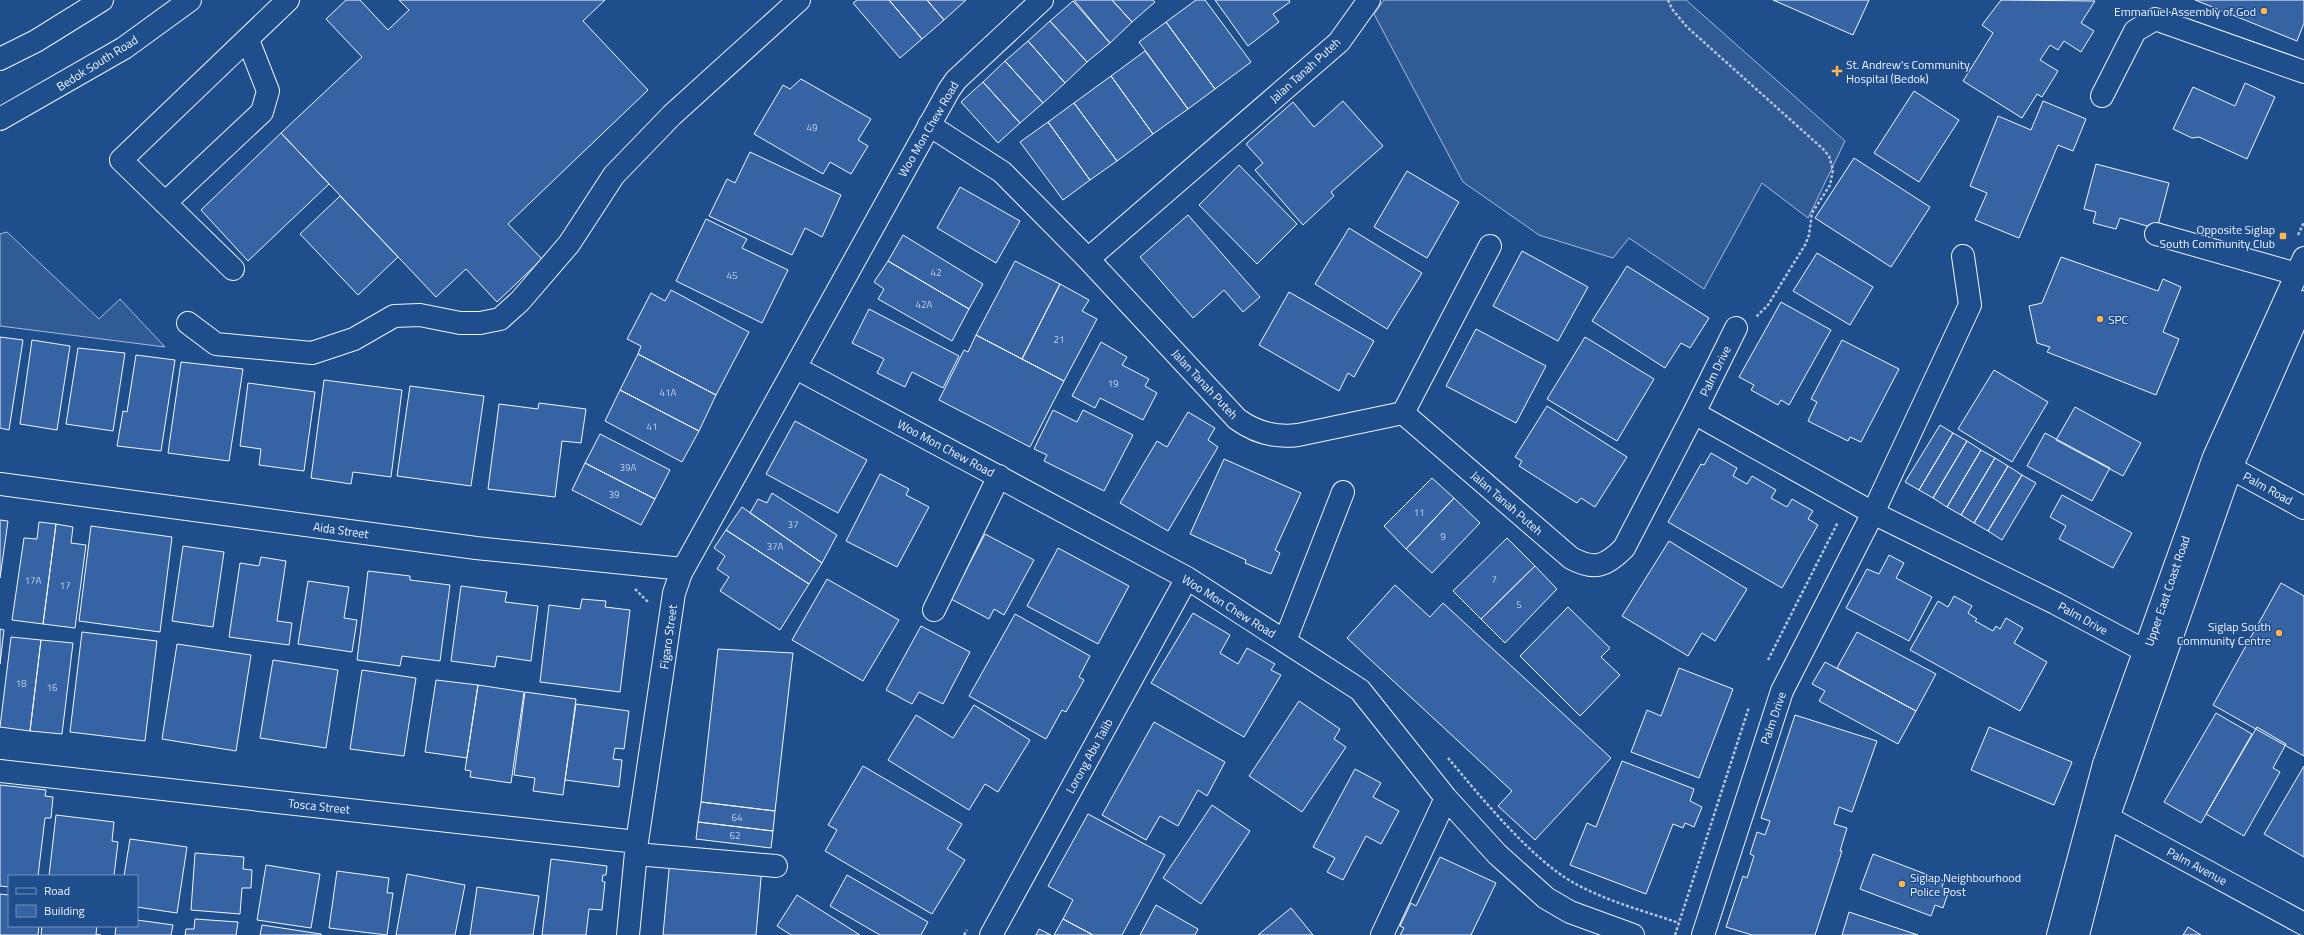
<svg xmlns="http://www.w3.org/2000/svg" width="2304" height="935" font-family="'Titillium Web',sans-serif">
	<rect width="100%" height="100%" fill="#1f4e8c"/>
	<path fill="#305b95" stroke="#a8bbd7" d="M1384,0H1686L1845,141L1808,218L1762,183L1704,289L1629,238L1613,258L1539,235L1463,182L1374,14Z
		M7,232L99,319L120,299L165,347L0,326V234Z"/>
	<path fill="#3563a3" stroke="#f2f6ff" d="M346,0H360L388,30L409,10L399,0H605L583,21L648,90L508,224L542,259L497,302L466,269L436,297L281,133L362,57L326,19Z
		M857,0H889L922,39L900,58L853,3Z
		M889,0H927L944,20L922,39Z
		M927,0H966L944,20Z
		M1074,0H1112L1132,22L1110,43Z
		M1112,0H1153L1155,2L1132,22Z
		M1196,0H1205L1251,62L1215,89L1166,22Z
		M1215,0H1289L1290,2L1273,14L1279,22L1248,46Z
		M1773,0H1869L1853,35Z
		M2001,0L2095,1L2081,23L2094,31L2081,52L2064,41L2058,50L2050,45L2040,60L2058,71L2042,97L2037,94L2022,118L1963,81L1993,33L1982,25Z
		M2195,0H2304V23L2297,41Z
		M1073,1L1110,43L1087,62L1050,21Z
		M1050,21L1087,62L1065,83L1028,41Z
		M1166,22L1215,89L1188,109L1139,42Z
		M1028,41L1065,83L1043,103L1005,61Z
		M1145,51L1188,109L1153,134L1111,76Z
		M1005,61L1043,103L1020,123L983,82Z
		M1111,76L1153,134L1117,161L1074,103Z
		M801,79L871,119L858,140L868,146L851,174L830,162L823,174L754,134L783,85L790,89Z
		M983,82L1020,123L998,143L961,102Z
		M2245,83L2275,97L2247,159L2199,137L2192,138L2173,129L2193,87L2235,106Z
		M1914,91L1959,120L1919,182L1874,153Z
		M1343,101L1383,146L1331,192L1334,196L1303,225L1255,170L1263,163L1246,144L1293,102L1314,127Z
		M2043,101L2086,119L2073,151L2058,145L2019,238L1975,220L1987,193L1970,186L1998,116L2031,130Z
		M1074,103L1117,161L1090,180L1048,122Z
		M1048,122L1090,180L1063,200L1020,142Z
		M281,133L329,184L248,261L201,210Z
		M750,152L841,195L822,237L805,228L792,255L709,216L727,179L735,183Z
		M1854,158L1930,207L1891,267L1815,218Z
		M2096,164L2169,183L2157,229L2120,218L2116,229L2093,223L2096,212L2084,209Z
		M1239,165L1297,224L1257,264L1199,205Z
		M1407,171L1459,202L1427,258L1374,227Z
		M960,187L1020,221L996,263L937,228Z
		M340,196L398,257L358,295L300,234Z
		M1188,215L1260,297L1243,312L1224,290L1193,318L1140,257Z
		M706,219L747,239L742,248L788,270L762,323L676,281Z
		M1349,228L1422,273L1387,329L1315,284Z
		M903,235L983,284L969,309L888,261Z
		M1522,251L1588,287L1558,341L1493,306Z
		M1817,253L1873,287L1850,325L1793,291Z
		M2061,257L2158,291L2163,279L2181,287L2163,332L2179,339L2156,395L2047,352L2050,347L2037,343L2029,306L2042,303Z
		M888,261L969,309L952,341L878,299L884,289L874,282Z
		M1015,261L1060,284L1022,359L976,335Z
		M1627,266L1709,318L1690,348L1681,343L1665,368L1592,321Z
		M1060,284L1089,300L1082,311L1097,319L1064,381L1022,359Z
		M671,290L749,332L716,395L638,354L641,346L627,339L651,293L665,301Z
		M1289,292L1374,341L1354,377L1348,373L1339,391L1259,345Z
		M1781,302L1831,330L1789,405L1781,400L1778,405L1751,390L1754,385L1739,377Z
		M869,309L959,356L943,388L912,372L905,387L877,373L884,359L852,343Z
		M1476,329L1546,366L1516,423L1446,386Z
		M976,335L1064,381L1030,447L939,400L964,350L968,352Z
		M0,337L23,340L9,430L0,428Z
		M1585,337L1654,379L1617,441L1547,399Z
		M32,340L70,346L57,430L20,424Z
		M1842,340L1899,369L1861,442L1850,437L1848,441L1808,421L1817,402L1811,399Z
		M1101,342L1127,357L1122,365L1149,379L1145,386L1157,393L1143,420L1100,398L1095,408L1072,396Z
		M78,348L125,353L113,431L66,424Z
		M638,354L716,395L699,431L620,390Z
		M136,355L175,360L161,451L117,446L123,411L127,412Z
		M181,362L243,369L229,461L168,453Z
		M1994,370L2048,402L2012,462L1958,429Z
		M324,380L402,390L391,477L353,472L351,484L311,478Z
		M248,383L315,392L304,471L259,465L261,449L240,446Z
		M410,386L484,396L471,486L397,476Z
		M620,390L699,431L682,462L605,421Z
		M539,403L586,409L581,443L562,441L555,497L488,489L499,404L538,409Z
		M1547,406L1627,457L1595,507L1581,498L1577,503L1519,466L1522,461L1515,457Z
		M2075,407L2141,443L2123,476L2056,440Z
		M1053,410L1077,422L1083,410L1133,435L1104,491L1044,461L1047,455L1034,449Z
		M1188,412L1215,428L1208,440L1218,447L1168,531L1120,503L1157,441L1167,447Z
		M795,421L867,460L838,513L766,474Z
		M1940,425L1953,433L1919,490L1905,482Z
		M1953,433L1967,441L1933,498L1919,490Z
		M2045,433L2110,468L2092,501L2027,466Z
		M600,434L670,470L655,499L585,463Z
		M1967,441L1981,450L1947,507L1933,498Z
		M1981,450L1995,458L1961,515L1947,507Z
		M1711,453L1737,468L1733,476L1747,484L1752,476L1776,490L1771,498L1787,507L1792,499L1813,511L1808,519L1818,525L1782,588L1668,522L1701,464L1704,465Z
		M1995,458L2008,466L1974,523L1961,515Z
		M1224,459L1301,493L1275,550L1280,553L1271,574L1245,563L1246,560L1190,534Z
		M585,463L655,499L641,525L572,490Z
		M2008,466L2022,475L1988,531L1974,523Z
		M880,474L909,489L906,495L929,507L897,567L846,541Z
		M2022,475L2036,483L2002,540L1988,531Z
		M1432,478L1454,498L1406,549L1384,526Z
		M772,493L837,535L822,563L750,513L758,499L767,503Z
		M2062,495L2132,533L2113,568L2059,539L2066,526L2050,517Z
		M1454,498L1480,523L1432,573L1406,549Z
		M742,507L822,563L809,584L726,530Z
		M0,520L8,521L0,578Z
		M39,522L56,524L43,624L12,620L24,538L37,539Z
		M56,524L73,527L71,543L86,545L75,628L43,624Z
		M91,526L172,537L160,632L79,621Z
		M726,530L809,584L780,630L720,591L729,577L717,569L725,556L714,548Z
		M985,534L1034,560L1004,615L994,609L989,619L951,599Z
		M1507,538L1535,566L1481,619L1453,591Z
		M1669,541L1747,589L1715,641L1702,633L1688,656L1622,616Z
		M183,546L224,552L213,627L172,621Z
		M1058,548L1129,586L1098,644L1027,606Z
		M1889,555L1904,563L1896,578L1932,597L1909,641L1846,608L1867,569L1879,574Z
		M261,557L286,561L277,621L292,623L289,645L229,637L240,563L259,566Z
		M1535,566L1557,589L1505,643L1481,619Z
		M368,571L410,576V580L450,585L440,661L402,656L400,666L357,660Z
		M827,579L899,620L863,681L792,640Z
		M308,581L349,587L344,618L357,620L352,652L298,644Z
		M2281,583L2304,596V756L2213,705Z
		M1395,585L1430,617L1443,603L1611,758L1535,840L1498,806L1512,791L1347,638Z
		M461,586L507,592L505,602L538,606L531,661L497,656L495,667L451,661Z
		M1954,596L1972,606L1968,613L1977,619L1975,621L1993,631L1996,626L2000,629L2006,618L2023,628L2014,643L2047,662L2020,711L1910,650L1938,601L1948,607Z
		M582,599L606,601L605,607L630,610L620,692L540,682L549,605L580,609Z
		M1568,607L1610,648L1601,657L1620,675L1580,716L1520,656Z
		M1193,613L1230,635L1220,653L1238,664L1247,648L1275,664L1271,670L1281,675L1244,737L1151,683Z
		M1015,614L1090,656L1079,677L1084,680L1066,712L1062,710L1046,739L969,696Z
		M921,626L970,652L943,704L919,692L912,704L886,690Z
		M0,629L4,630L0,664Z
		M82,632L157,641L145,741L70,732Z
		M1857,632L1936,674L1916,711L1837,668Z
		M11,637L41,640L30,731L0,727Z
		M41,640L73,643L62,734L30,731Z
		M177,644L251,655L236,751L162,739Z
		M718,649L793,653L775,811L701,802Z
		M273,660L338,670L326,748L260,738Z
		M1825,662L1916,711L1898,744L1819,701L1825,691L1812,684Z
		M1679,668L1733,689L1699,778L1631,752L1647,710L1661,716Z
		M362,670L416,678L404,756L350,749Z
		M436,680L478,685L467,758L425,752Z
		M478,685L524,692L511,783L470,777L471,771L465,770Z
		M525,692L576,699L563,795L533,791L535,778L514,775Z
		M1299,701L1340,729L1334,739L1346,747L1302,812L1249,776Z
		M576,704L629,711L624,749L615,748L613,759L622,760L619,787L565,780Z
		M974,705L1030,740L998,792L985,784L969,810L888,760L916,715L953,738Z
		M2216,713L2252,734L2201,823L2164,802Z
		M1795,715L1877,741L1852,812L1839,807L1834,824L1847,828L1840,851H1842L1815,935H1752L1726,927L1743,876L1747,878L1754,856L1750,854L1757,832L1765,835L1770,821L1761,818Z
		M1154,722L1225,762L1207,796L1198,790L1178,826L1160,816L1146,840L1102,815Z
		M1989,727L2072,762L2054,805L1971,770Z
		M2257,727L2286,744L2273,768L2280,772L2244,836L2206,814Z
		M1622,761L1694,789L1690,801L1702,807L1694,827L1685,823L1683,828L1673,824L1646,894L1570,865L1587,823L1596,827Z
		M863,766L962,824L947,849L965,860L932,914L825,851L837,830L828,825Z
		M2304,766V857L2264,834Z
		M1355,769L1381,783L1373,797L1399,811L1381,844L1366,836L1343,880L1327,872L1335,858L1313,847Z
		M0,785L46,790L45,796L53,797L51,818H45L38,876H9V887L0,886Z
		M701,802L775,811L773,831L698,822Z
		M1212,805L1250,831L1201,904L1163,878Z
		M1088,814L1165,855L1122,935H1093L1063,919L1073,900L1048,886Z
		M56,815L114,822L112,841L118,842L114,876H49Z
		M698,822L773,831L771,848L696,839Z
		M130,839L187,847L177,913L137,907V876H124Z
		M195,853L244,857L243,869L252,870L251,888H242L240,914L191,910Z
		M1873,854L1944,881L1942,887L1949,890L1943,908L1935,905L1931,916L1860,889Z
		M1440,857L1496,883L1471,935H1400L1404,928L1400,926L1411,903L1416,906Z
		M551,859L607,866L606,875H603L602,881L605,882L602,910L589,909L586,935H542Z
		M670,859L762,867L756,935H663Z
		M266,865L320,874L311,928L257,920Z
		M337,871L389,878L387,893H393L387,935L329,928Z
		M407,874L465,885L455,935H396Z
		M847,875L928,922L921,935H880L830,906Z
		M477,887L539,896L533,935H470Z
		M0,894L9,895V926H39L38,935H0Z
		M797,895L860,935H791L777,926Z
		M1156,905L1198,929L1195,935H1140Z
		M1291,908L1313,935H1258Z
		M1849,912L1918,935H1842Z
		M195,919L238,922L236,935H185L186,929H194Z
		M1063,919L1093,935H1054Z
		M137,920L173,925L171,935H115L116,926H137Z
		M262,925L321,934V935H260Z
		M42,926H97L96,934L101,935H41Z
		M2188,927L2201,935H2183Z
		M1039,929L1051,935H1036Z"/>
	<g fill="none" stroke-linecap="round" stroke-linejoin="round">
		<g stroke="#f2f6ff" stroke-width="24">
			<path id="minor" d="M2102,96L2135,31L2155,19L2304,72
				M929,125L1002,172L1088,259L1237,419C1256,433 1275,438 1298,435L1403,413L1490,246
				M165,203L262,112L268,91L248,40
				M2156,234L2297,274
				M1088,259L1339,42L1369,0
				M233,269L121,160L288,0
				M188,323L216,344L312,353L354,339L394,316L420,315L460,323H480L500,319L520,301L569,244L614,175L672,115L799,0
				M796,368L1187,578L1360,690L1446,798L1497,854L1546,898L1570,912L1633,935
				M1403,413L1571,558C1595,571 1606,566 1624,548L1694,413L1736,328
				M1694,413L1873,513L2055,603L2162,660
				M2231,468L2304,508
				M0,484L476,548L683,569
				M934,610L999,476
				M1285,641L1343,492
				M0,771L637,842
				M2092,809L2304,924
				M636,854L776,866
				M628,935L637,842L674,593L681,573L949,90L956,80L1042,0
				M991,935L1187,578
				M1382,935L1446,798
				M1703,935L1782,691L1873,513L1970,305L1963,256"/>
		</g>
		<g stroke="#f2f6ff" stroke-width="24">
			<path id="major" d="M0,59L36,41L102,0
				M0,119L124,48L190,0
				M2058,935L2104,764L2214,457L2304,258
				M2078,935L2108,818L2196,568L2231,468L2304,302"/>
		</g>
		<path stroke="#b3c4dc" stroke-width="2.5" stroke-dasharray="3 2" stroke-linecap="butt" d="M1668,0L1672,9L1687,27L1823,149L1829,156L1833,170L1830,185L1812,213L1809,235L1805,245L1768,305L1756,317
			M2298,235L2304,222
			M635,589L648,602
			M1768,660L1838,522
			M1448,758C1480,796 1531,859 1574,883C1606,901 1644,911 1679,923
			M964,935L967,930
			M1675,935L1749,707"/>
		<use href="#minor" stroke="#1f4e8c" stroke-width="22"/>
		<use href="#major" stroke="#1f4e8c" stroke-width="22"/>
	</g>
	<g fill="#ffb74d" stroke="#1f4e8c" stroke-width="1.5">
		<circle cx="2264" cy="11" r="4"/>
		<path d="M1835 65h4v4h4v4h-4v4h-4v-4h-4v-4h4z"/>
		<rect x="2279" y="232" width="8" height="8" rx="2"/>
		<circle cx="2100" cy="319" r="4"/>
		<circle cx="2279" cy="633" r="4"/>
		<circle cx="1902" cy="884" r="4"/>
	</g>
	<g text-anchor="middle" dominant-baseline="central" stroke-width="3" stroke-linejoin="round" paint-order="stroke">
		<g font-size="10" fill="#c3d1e8">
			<text x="812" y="127">49</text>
			<text x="936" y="272">42</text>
			<text x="732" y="275">45</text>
			<text x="924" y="304">42A</text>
			<text x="1059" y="339">21</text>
			<text x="1113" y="383">19</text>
			<text x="668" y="392">41A</text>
			<text x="652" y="426">41</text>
			<text x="628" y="467">39A</text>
			<text x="614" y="494">39</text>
			<text x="1419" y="512">11</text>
			<text x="793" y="524">37</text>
			<text x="1443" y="536">9</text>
			<text x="775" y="546">37A</text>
			<text x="1494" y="579">7</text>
			<text x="33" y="580">17A</text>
			<text x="65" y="585">17</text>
			<text x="1519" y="604">5</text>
			<text x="21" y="683">18</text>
			<text x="52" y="687">16</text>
			<text x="737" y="817">64</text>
			<text x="735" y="835">62</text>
		</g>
		<g font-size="12" fill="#f2f6ff" stroke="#1f4e8c" text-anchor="end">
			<text x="2256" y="11">Emmanuel Assembly of God</text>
			<text x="1846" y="64" text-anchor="start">St. Andrew's Community<tspan x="1846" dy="14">Hospital (Bedok)</tspan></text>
			<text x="2275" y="229">Opposite Siglap<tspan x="2275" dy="14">South Community Club</tspan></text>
			<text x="2108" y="319" text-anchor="start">SPC</text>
			<text x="2271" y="626">Siglap South<tspan x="2271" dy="14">Community Centre</tspan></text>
			<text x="1910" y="877" text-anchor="start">Siglap Neighbourhood<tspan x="1910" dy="14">Police Post</tspan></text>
		</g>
		<g font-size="12" fill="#f2f6ff" stroke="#1f4e8c">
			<text transform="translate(97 63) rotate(-32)">Bedok South Road</text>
			<text transform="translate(1305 70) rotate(-42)">Jalan Tanah Puteh</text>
			<text transform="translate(928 129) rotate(-60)">Woo Mon Chew Road</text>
			<text transform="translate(1715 371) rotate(-64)">Palm Drive</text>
			<text transform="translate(1205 384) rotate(47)">Jalan Tanah Puteh</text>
			<text transform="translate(946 448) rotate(28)">Woo Mon Chew Road</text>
			<text transform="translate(2268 488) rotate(29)">Palm Road</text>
			<text transform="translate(1507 503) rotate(41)">Jalan Tanah Puteh</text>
			<text transform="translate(341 530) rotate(8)">Aida Street</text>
			<text transform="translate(2167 591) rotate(-71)">Upper East Coast Road</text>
			<text transform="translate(1229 606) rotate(32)">Woo Mon Chew Road</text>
			<text transform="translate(2083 618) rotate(29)">Palm Drive</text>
			<text transform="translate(668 637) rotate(-82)">Figaro Street</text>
			<text transform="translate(1773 718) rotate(-71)">Palm Drive</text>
			<text transform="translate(1089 756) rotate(-61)">Lorong Abu Talib</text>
			<text transform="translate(319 806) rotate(6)">Tosca Street</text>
			<text transform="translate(2197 866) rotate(28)">Palm Avenue</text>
		</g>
	</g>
	<rect x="8" y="875" width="130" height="52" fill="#1f4e8c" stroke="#7391ba"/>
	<rect x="16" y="888" width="20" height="6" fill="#1f4e8c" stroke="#7391ba"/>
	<text x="44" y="895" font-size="12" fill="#f2f6ff">Road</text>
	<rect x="16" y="905" width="20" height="12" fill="#3563a3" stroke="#7391ba"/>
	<text x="44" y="915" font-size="12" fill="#f2f6ff">Building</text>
</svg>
